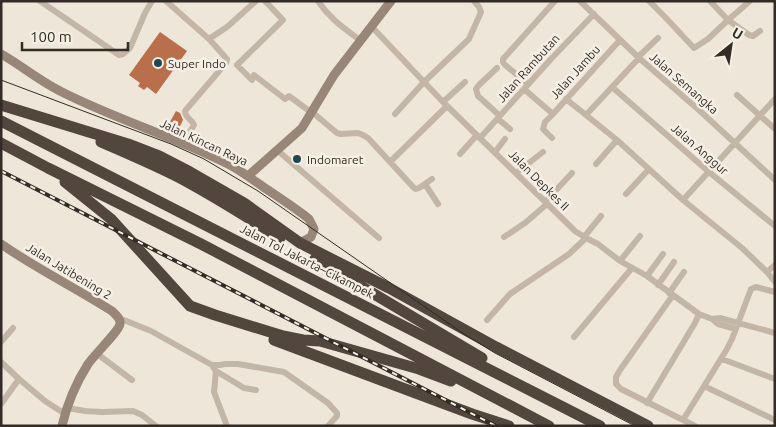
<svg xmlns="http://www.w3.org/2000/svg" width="776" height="427" font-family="Ubuntu,sans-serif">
	<rect width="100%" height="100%" fill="#eee6d9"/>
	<path fill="#b96e4c" d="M160,32L187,51L156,94L147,87L144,90L138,86L140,83L129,75Z
		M176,111L180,113L183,120L176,134L166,129Z"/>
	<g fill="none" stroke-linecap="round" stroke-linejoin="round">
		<path stroke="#c4b6a6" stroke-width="6" d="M40,1L119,55L123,54L130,48L145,13L152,1
			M166,1L209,39L227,59L226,63L185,111C185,118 192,119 194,125L183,143
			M265,1L283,20L237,65L252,80L254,75L285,99L289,96L308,110
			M318,1C330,19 344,28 361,41
			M580,1L639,58L700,111L775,180
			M649,1L665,17L694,48L708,39L728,20L750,1
			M710,1L728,20L749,35L753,36L760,31
			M372,27L443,102L575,231L586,238L598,244L620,261L647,276L699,314L712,319L718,324L736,329
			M209,39L227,27L256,1
			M638,57L658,38
			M497,68L479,85L476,89L478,96L500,116
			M528,84L504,64L503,62V59L555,1
			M612,87L709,172L775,226
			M524,89L553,114L620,40
			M737,95L775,129
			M566,99L617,140L683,200L742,248L767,272L775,282
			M443,102L465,82
			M312,112L337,133L341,134L358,133L363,135L368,138L414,188L416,189L419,188L432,179
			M395,114L424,82L469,39L481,12L479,7L474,1
			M586,115L639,58
			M498,119L510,129
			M480,138L551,59L594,14
			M552,138L543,129L545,122L553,114
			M277,150L379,238
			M495,152L505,139
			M460,154L477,135
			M390,162L447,106
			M596,164L617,140
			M516,173L543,152
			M425,184L438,204
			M626,194L649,169
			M683,200L775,99
			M545,202L572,173
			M504,237L525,223L547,204
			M584,237L601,216
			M620,261L640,236
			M767,272L775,265
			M647,276L663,254
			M658,285L674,262
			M669,293L684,272
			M673,295L620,370L616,377V384L621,389L695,426
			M119,318L151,331L212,365H220L225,364H238L284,372L328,403L337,413V416L328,426
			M712,319L720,318L775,333
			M487,320L510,294L569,254L586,238
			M574,337L632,268
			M1,342L13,328
			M96,353L132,380
			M722,359L775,379
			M1,362L19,379L45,401L65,414
			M212,365L213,367L216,371L214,392L227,426
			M216,371L244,388L256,390
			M704,386L775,420
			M647,403L695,323L699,314
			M1,404L19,379
			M67,408L85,411L102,412L133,411L142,415L156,426
			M683,420L727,349L732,339L751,289L756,287L775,292"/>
		<path stroke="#988678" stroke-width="9" d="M1,54C22,66 41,82 62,92C117,120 176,137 230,165C241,171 252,179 262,186C278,197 294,207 309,219L314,229L311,237L300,243
			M248,176L302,128L334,75L391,1
			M1,244C37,269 76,288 112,311C116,315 121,319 120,324C119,331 94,355 88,364C76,383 67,404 62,426"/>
		<path stroke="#52463e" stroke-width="11" d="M1,105L128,144L159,156L190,172L244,203L300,243L389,288L496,347L648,426
			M1,121L600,426
			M101,142C129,154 157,166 184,180C217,198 249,218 280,238
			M1,143L48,168L201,244L549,426
			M65,182L111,219L190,306L215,315L283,336L303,340L320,341L419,369L451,381
			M315,259L482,358
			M274,340L472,414L509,426"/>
		<path stroke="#322b26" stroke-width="1" d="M1,80L171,144L204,159L258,191L464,334L495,353L635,426"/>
		<g stroke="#322b26" stroke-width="4">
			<path id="rail" d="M1,171L496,426"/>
		</g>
		<use href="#rail" stroke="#f6efe5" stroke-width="2" stroke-dasharray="5.5" stroke-linecap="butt"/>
	</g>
	<g fill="#20484e" stroke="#f6efe5" stroke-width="2">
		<circle cx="158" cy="63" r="5"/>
		<circle cx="297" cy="159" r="5"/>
	</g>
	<g text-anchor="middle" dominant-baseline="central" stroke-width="5" stroke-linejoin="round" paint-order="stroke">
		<g font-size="12" fill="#322b26" stroke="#f6efe5" text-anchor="start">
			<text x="168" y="63">Super Indo</text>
			<text x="307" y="159">Indomaret</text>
		</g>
		<g font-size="12" fill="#322b26" stroke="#f6efe5">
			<text transform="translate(528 68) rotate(-48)">Jalan Rambutan</text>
			<text transform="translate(575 72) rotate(-48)">Jalan Jambu</text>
			<text transform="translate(684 83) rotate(41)">Jalan Semangka</text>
			<text transform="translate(204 142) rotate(25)">Jalan Kincan Raya</text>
			<text transform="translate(700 149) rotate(41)">Jalan Anggur</text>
			<text transform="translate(539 180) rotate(45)">Jalan Depkes II</text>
			<text transform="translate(307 261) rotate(27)">Jalan Tol Jakarta–Cikampek</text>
			<text transform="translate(69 271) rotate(31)">Jalan Jatibening 2</text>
		</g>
	</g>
	<rect width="776" height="427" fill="none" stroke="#322b26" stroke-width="5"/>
	<g transform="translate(731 45) rotate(30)" stroke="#f6efe5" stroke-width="4" paint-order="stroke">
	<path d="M0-4L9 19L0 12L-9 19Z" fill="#322b26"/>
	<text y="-8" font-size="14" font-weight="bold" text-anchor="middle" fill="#322b26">U</text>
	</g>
	<path d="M22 42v8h106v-8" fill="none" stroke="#322b26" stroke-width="2.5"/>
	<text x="30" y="42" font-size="15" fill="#322b26" stroke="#f6efe5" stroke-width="4" paint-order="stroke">100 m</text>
</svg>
